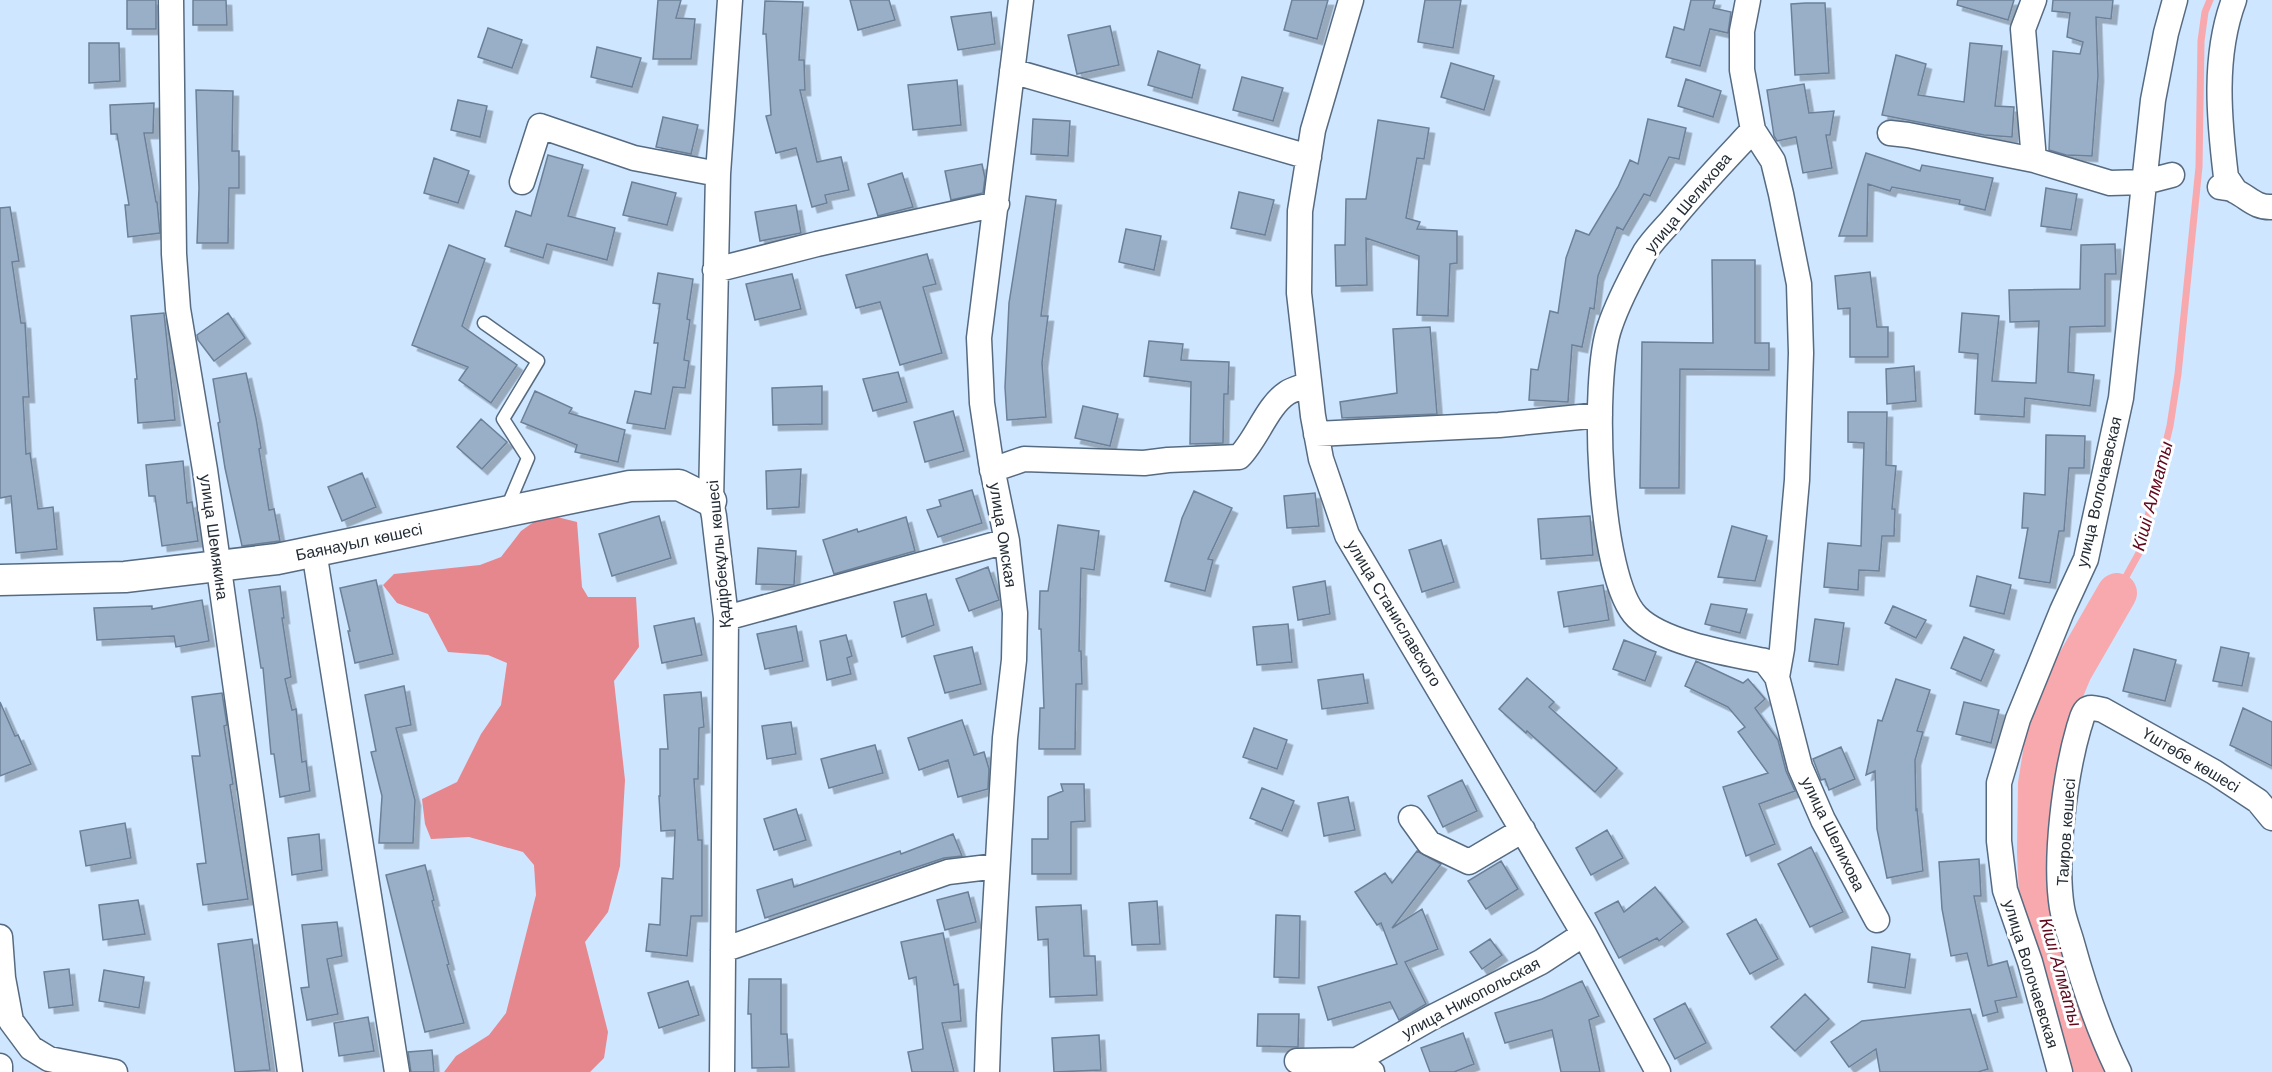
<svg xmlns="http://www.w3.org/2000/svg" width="2272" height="1072" font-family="'Work Sans',sans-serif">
	<defs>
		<filter id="shadow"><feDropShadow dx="5.5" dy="5.5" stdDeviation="0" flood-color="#0004"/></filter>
	</defs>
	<rect width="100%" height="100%" fill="#cee6ff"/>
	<path fill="#e6868d" d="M545,514L577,522L582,587L588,597H636L639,647L614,681L625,780L620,866L608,912L585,942L608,1032L604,1058L590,1072H444L456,1056L489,1035L506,1013L536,895L534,865L523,852L469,837L431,839L425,824L422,799L457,782L481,734L501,705L507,663L488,655L448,652L428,614L397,603L383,585L394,574L480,565L501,557L521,531Z"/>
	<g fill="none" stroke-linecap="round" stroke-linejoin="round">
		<path stroke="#f8a9ad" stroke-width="7" d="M2117,593L2139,553L2170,426L2178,374L2199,167L2201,41L2205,12L2210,0"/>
		<path stroke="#f8a9ad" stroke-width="40" d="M2093,1072L2070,1008L2039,896L2037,852L2038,784L2046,734L2072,671L2117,593"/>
	</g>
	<path fill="#99afc7" stroke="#6c8198" stroke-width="1.5" filter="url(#shadow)" d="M127,0H156V29H127Z
		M193,0H226L227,25H193Z
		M658,0H681L676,18L695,19L691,59H653Z
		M850,0H889L895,20L858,30Z
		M1292,0H1328L1317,39L1284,30Z
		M1425,0H1461L1453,48L1418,42Z
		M1691,0H1715L1713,8L1731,12L1728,33L1710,29L1700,66L1666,57L1674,27L1684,30Z
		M1958,0H2014L2008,20L1957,5Z
		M2053,0H2113L2111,19L2096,17L2098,76L2092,156L2066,155L2049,150L2053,51L2080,54L2083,42L2067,37L2070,13L2052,11Z
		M765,1L803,2L799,60H804L805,90H800L817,162L841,157L849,190L825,195L827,203L812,207L796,148L776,153L766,116L771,115L766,34H763Z
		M1806,3H1825L1829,73L1795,75L1791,4Z
		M991,12L995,44L958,50L951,17Z
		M1110,26L1119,65L1077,74L1068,35Z
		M488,28L522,40L512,68L478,57Z
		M89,43H119L120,81L89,83Z
		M1970,43L2002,46L1995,106L2014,107L2012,137L1984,135L1882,115L1896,55L1926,64L1918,95L1964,102Z
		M597,47L641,58L632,87L591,77Z
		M1158,51L1200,65L1192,98L1148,85Z
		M1451,63L1494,76L1484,110L1441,97Z
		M1242,77L1283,88L1273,121L1233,110Z
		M1686,79L1721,91L1713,117L1678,106Z
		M957,80L961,125L913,130L908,85Z
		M1804,84L1809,113L1834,111L1830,135H1826L1832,168L1803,173L1796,137L1777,141L1774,136L1767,90Z
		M196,90L233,91L232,151H239V188H229L228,243H197L199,188Z
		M458,100L487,106L480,137L451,130Z
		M154,103L153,133H144L156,202H157L160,233L128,237L125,205H129L117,134H111L110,105Z
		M663,117L698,125L691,154L656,147Z
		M1033,119L1070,121L1068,156L1031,154Z
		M1648,119L1686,128L1679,159L1669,157L1650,196L1644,194L1623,230L1617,227L1598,276L1594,309L1590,308L1582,347L1572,345L1568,402L1529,400L1531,369L1538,370L1550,311L1558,313L1566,258L1576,230L1589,235L1618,187L1630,160L1638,164Z
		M1378,120L1429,128L1424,159L1417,158L1406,218L1420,222L1417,229L1457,231V263L1450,264L1448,316L1417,315L1419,256L1366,238L1367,285L1336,286L1335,245H1345L1346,199H1366Z
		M1866,153L1920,171L1922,165L1993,178L1985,210L1959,204L1960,200L1892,187L1890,191L1868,184L1867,236H1839Z
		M548,155L583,165L568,216L615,228L607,260L547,244L543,258L505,246L516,211L531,216Z
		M434,158L469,171L458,203L424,193Z
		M982,164L985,178L983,193L951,200L945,171Z
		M902,173L913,207L878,216L868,184Z
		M632,182L676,193L667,225L623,215Z
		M2046,188L2077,194L2071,230L2041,226Z
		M1239,192L1274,200L1265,235L1231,228Z
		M1026,196L1056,200L1041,316H1048L1042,363L1046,417L1007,420L1005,387L1009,303Z
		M796,205L801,233L760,241L755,212Z
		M10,207L19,261L12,262L21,323H25L29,397H23L26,454L30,453L38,509L53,507L57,549L16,553L11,496L0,498V208Z
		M1126,229L1161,236L1154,270L1119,262Z
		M2115,244L2116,274H2105V326L2070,327L2068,372L2094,375L2090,406L2025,398L2024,417L1975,414L1978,354L1959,352L1962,313L1999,316L1992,381L2036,383L2039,321L2010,322L2009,290L2080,289L2081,245Z
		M449,245L485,259L462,326L517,365L491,403L459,380L468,367L412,345Z
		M927,254L936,284L923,287L942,353L900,365L880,302L856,308L846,275Z
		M1712,260H1755V343H1769V370L1680,369L1679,488H1640L1642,342L1713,343Z
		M1870,272L1877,327H1888V357H1850V308L1838,309L1835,276Z
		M658,273L693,279L687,319L690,320L684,360L689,361L685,388L673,387L665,429L627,423L635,391L651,394L658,343H654L660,304L653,303Z
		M792,274L801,309L755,320L746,284Z
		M164,313L175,420L138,423L135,379H137L131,316Z
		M228,313L245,338L214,361L198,340L197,335Z
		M1430,327L1437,414L1342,418L1340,402L1397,393L1393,329Z
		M1149,341L1183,344L1181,360L1229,362L1228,394H1224L1223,443L1190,444L1191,382L1144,376Z
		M1914,366L1916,401L1887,404L1886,369Z
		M898,372L907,402L873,411L863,379Z
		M246,373L256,418L261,448L259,449L269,510L274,509L280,541L242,546L225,468L218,423L220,422L213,379Z
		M822,386V424L773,425L772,388Z
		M535,391L572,408L569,413L625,430L618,462L575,452L577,445L521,422Z
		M1083,406L1118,414L1110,446L1075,438Z
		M953,411L964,451L925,462L914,422Z
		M1848,412H1887L1886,465L1896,466L1892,509H1895L1894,536H1882L1879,571L1859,570L1858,590L1824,587L1828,543L1861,546L1864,443L1848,442Z
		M481,419L507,442L482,469L457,447Z
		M2046,435L2085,436L2084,468H2069L2064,531H2059L2050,583L2019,578L2028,528H2022L2024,493L2045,495Z
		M183,461L187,503L192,502L198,541L162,546L155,496H149L146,465Z
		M801,469L799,507L767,509L766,471Z
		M362,473L376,507L342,521L328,487Z
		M972,490L982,523L938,537L927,510L941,506L939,500Z
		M1194,491L1232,508L1208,559L1213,560L1205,591L1165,581L1182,518Z
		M1315,493L1319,526L1287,528L1284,496Z
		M659,516L671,558L612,576L599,534Z
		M1590,516L1593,555L1541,559L1538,519Z
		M906,517L915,551L834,574L823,540L857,529L858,532Z
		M1058,525L1099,531L1094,570L1081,568L1079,651H1081L1082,684H1076L1075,749H1039L1040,708H1044L1041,629H1039L1040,591H1048Z
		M1732,526L1767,536L1755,581L1718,577Z
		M1441,540L1454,582L1422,592L1409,550Z
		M758,548L796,551L794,585L756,584Z
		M988,567L999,600L969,611L956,579Z
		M1977,576L2011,585L2004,614L1970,606Z
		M376,580L393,654L355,663L348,631H350L340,588Z
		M1325,581L1330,614L1298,620L1293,587Z
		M1603,585L1609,620L1564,627L1558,592Z
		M280,586L284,618H282L291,677L285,679L292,710L296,709L302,762L306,761L310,791L280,797L274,754H271L263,668H261L249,590Z
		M926,594L934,625L902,637L894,602Z
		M202,600L209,641L176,647L174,636L97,640L94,608L152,606V609Z
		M1711,604L1747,609L1740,633L1705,624Z
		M1893,606L1926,620L1916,638L1885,623Z
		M694,618L702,655L662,663L654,626Z
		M1815,619L1844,623L1838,665L1809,661Z
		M1288,624L1292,662L1257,665L1253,627Z
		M796,626L803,661L765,669L757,634Z
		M846,635L852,656L847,658L851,674L827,680L820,641Z
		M1964,637L1994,650L1981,681L1951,668Z
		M1624,640L1656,652L1645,681L1613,669Z
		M972,647L981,684L945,693L934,656Z
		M2221,647L2249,653L2242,686L2213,681Z
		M2134,649L2176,660L2165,701L2123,691Z
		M1696,661L1743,683L1748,679L1765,699L1755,708L1778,740L1786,771L1795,791L1759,804L1775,844L1746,856L1723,787L1768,773L1738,732L1745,727L1728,707L1685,686Z
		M1363,674L1368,703L1322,709L1318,680Z
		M1527,678L1554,702L1549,707L1617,768L1595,792L1527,731L1526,733L1499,709Z
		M1896,679L1930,690L1917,731L1923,732L1915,760L1916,810L1917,809L1923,871L1887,878L1877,829L1875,771L1866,775L1878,720L1882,721Z
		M404,686L411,725L396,728L415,800L413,843H379L382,796L371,752L376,751L365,695Z
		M701,692L704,727L699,728L698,779H694L698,840H702V916H691L687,956L646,951L649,924L660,925L662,878L673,879L675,830L661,831L659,796H660V749H668L664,695Z
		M222,693L227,725L224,726L233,784L230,785L248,899L203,905L197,864L206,863L192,756H200L192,697Z
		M0,702L15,736L18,735L31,764L0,776Z
		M1964,702L1999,710L1991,743L1956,734Z
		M2243,708L2272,722V766L2230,745Z
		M962,720L974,755L984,752L989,769L988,789L958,797L948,760L919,770L908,738Z
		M791,722L796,754L767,759L762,726Z
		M1254,728L1287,740L1277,769L1243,757Z
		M875,745L883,773L829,788L821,759Z
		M1841,747L1855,779L1829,790L1825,779L1821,780L1813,759Z
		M1462,780L1477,811L1443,827L1428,796Z
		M1061,784H1084L1085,821L1071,822V874H1032V839H1048V797L1063,791Z
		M1262,788L1294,801L1282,831L1250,818Z
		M1348,797L1355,830L1324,836L1318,803Z
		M796,809L806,840L774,850L764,819Z
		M125,823L131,858L86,866L80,831Z
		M1607,830L1623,858L1591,875L1576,848Z
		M319,834L322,870L292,875L288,838Z
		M953,834L962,856L944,858L765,918L757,890L792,879L794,887L900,851L901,854Z
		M1811,847L1843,912L1810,927L1778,864Z
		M1417,851L1441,864L1392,928L1422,909L1438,949L1405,962L1426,1004L1399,1020L1390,1002L1328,1020L1318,987L1397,964L1381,923L1377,925L1355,892L1385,873L1392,883Z
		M1979,859L1981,896H1974L1988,966L2007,961L2017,997L1995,1001L1998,1012L1983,1016L1967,953L1951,956L1942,909L1939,862Z
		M1501,861L1518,889L1486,909L1468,881Z
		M425,865L434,900L432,901L449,964L447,965L464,1023L425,1032L386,875Z
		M1655,887L1683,922L1659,941L1657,938L1619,958L1595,913L1618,901L1624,912Z
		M968,892L976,922L945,930L937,900Z
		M138,900L145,934L103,940L99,905Z
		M1157,901L1160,944L1132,945L1129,903Z
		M1081,905L1084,956H1095L1097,995L1050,997L1048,939L1038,940L1036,907Z
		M1276,915L1300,916L1299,978L1274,977Z
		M1756,919L1778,959L1750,974L1727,934Z
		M337,922L342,956L327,959L338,1014L307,1020L301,988L309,987L302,925Z
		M943,933L954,985L958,984L961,1021L942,1023L954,1072H912L908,1052L923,1049L916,977L909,979L901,942Z
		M252,939L270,1070L235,1072L218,944Z
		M1490,939L1502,955L1482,969L1470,952Z
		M1872,947L1910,954L1905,988L1868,982Z
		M69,969L73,1005L49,1008L44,972Z
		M104,970L144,977L139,1008L99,1001Z
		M749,979H781V1034H787L789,1067L752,1068L751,1014H748Z
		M688,981L699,1015L659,1028L648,993Z
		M1582,981L1599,1016L1589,1020L1600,1072H1561L1552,1030L1505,1043L1495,1013L1542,999Z
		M1805,994L1829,1019L1795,1051L1771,1027Z
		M1685,1003L1706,1043L1675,1059L1654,1019Z
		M1970,1009L1988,1069L1978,1072H1880L1876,1049L1849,1067L1831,1042L1862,1021Z
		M1258,1014H1299L1298,1047L1257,1046Z
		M368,1017L374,1051L339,1056L334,1023Z
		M1463,1033L1474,1064L1454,1072H1430L1421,1048Z
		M1099,1035L1101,1070L1054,1072L1052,1038Z
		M432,1050L434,1072H411L408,1052Z"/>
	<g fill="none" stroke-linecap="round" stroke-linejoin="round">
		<g stroke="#566b81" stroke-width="15">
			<path id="service" d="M484,323L538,361L503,419L528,458L506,510"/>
		</g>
		<g stroke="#566b81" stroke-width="27">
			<path id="minor" d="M171,0L174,254L178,309L205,470L290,1072
				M1351,0L1313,130L1300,211L1299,293L1313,416L1321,459L1347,535L1584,934L1658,1072
				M1748,0L1742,31V70L1753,130C1725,160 1697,189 1671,221C1662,231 1652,241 1645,252C1634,272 1617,305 1610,326C1591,378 1598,579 1637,617C1663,643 1730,654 1765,661L1777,677L1800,767L1823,820L1877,920
				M1012,71L1309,157
				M1753,130L1773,161L1781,194L1799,284L1801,353L1797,480L1782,649L1777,677
				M1890,133L1908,135L2034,160L2110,183L2145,182L2172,175
				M2034,160L2023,29L2034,0
				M522,182L540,126L634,158L718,174
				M2220,187C2225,188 2231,188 2235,191C2249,198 2256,208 2272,207
				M2234,189L2226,177C2219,119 2213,56 2234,0
				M715,270L817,244L997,204
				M1316,434L1499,425L1600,415
				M992,470L1024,459L1144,463L1168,460L1239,457C1257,439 1267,406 1287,393C1293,389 1302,387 1309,384
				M314,551L397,1072
				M726,618L1007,541
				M1411,818L1429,843L1469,862L1523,830
				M0,937L3,978L11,1021L31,1048L49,1059L115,1072
				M723,950L948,872L997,866
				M1357,1060L1431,1018L1541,962L1584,934
				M1297,1061L1357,1060L1372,1072
				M0,1072V1066
				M722,1072L726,618L714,516L711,501L718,174L730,0
				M987,1072L989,1015L1005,738L1014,660L1015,613L1007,541L991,463L982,403L979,338L1021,0
				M2060,1072L2030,962L2005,890L1999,841V783L2018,719L2062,611L2086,559L2121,398L2153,100L2166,33L2175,0
				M2119,1072C2099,1031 2084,987 2072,943C2069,932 2064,920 2062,908C2054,859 2065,775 2079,727C2081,722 2082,714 2086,710C2090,706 2097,709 2103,710L2214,772L2258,801L2272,818"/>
		</g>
		<g stroke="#566b81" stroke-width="33">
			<path id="tertiary" d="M0,580L125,577L277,559L630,486L679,485L711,501"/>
		</g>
		<use href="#service" stroke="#fff" stroke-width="12"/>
		<use href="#minor" stroke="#fff" stroke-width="24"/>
		<use href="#tertiary" stroke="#fff" stroke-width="30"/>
	</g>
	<g text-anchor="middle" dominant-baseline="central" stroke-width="6" stroke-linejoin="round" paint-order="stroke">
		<g font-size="16" fill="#232c35" stroke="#fff">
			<text transform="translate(1688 203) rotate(-50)">улица Шелихова</text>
			<text transform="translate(2099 492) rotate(-77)">улица Волочаевская</text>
			<text transform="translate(1003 535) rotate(81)">улица Омская</text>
			<text transform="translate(214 537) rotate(82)">улица Шемякина</text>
			<text transform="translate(359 542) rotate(-12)">Баянауыл көшесі</text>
			<text transform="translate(719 554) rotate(-95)">Қадірбекұлы көшесі</text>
			<text transform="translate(1394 613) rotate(59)">улица Станиславского</text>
			<text transform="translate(2191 760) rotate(31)">Үштөбе көшесі</text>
			<text transform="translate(2066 832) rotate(-86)">Таиров көшесі</text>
			<text transform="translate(1833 834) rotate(64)">улица Шелихова</text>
			<text transform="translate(2031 974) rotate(73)">улица Волочаевская</text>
			<text transform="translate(1471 998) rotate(-28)">улица Никопольская</text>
		</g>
		<g font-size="18" font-style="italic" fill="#60091d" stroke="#fff">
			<text transform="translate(2152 496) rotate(-75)">Кіші Алматы</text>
			<text transform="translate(2061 972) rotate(74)">Кіші Алматы</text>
		</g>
	</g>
</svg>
